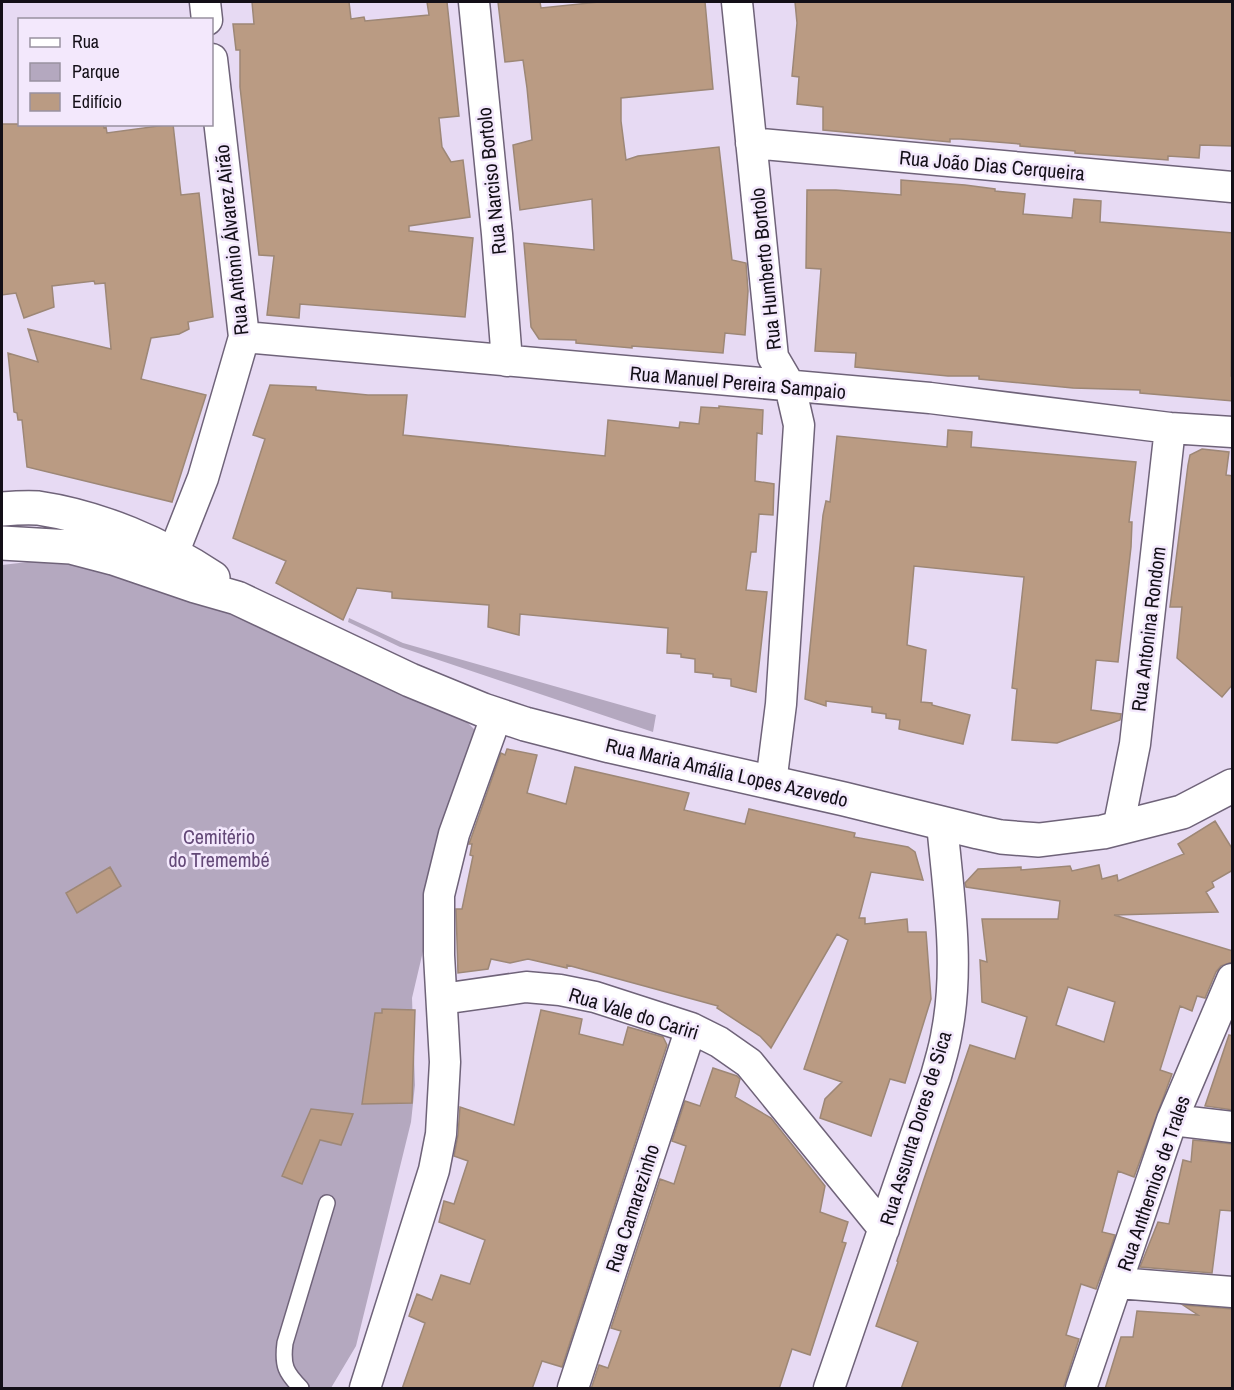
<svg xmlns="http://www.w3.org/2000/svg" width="1234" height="1390" font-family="'Archivo Narrow',sans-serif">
	<rect width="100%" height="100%" fill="#e7daf3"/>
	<path fill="#b4a8bf" d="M45,560L84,563L191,596L462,717L475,730L412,998L415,1085L411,1122L356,1346L331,1388H2V565Z
		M349,618L403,643L656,715L653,732L400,647L348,622Z"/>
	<path fill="#ba9b83" stroke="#9d8776" stroke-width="1.5" fill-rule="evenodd" d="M252,2H349L351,19L364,17L365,21L429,15L427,2H447L459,116L439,118L442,147L451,162L463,160L470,217L409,226V231L473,238L465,317L300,304L299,318L267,315L274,256L259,255L240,87V50H236L233,24H254Z
		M498,2H540L541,8L599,2H705L713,89L621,98V121L626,160L638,156L719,147L732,260L746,263L748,291L745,335L725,333L723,353L632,346V348L576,343V340L539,339L531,327L524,243L594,250L592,199L520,210L513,145L532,140L527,88L523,60L505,62Z
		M795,2H1233V146L1200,145L1199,158L1168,156V160L1075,153V151L1020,146V144L960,139H950V142L823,130V107L797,104L799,77L792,76L797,23Z
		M2,124H103L104,128L106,127L107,133L173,124L181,195L199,193L213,317L188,322L189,329L179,334L151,338L141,379L206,395L172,502L27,467L22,420H18L17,413L14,412L8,353L38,362L28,329L111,349L105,283L95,284L94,281L52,286L54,307L24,318L16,293L2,295Z
		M901,180L965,185L995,189V191L1025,194L1023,214L1072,218L1074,199L1101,201L1100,222L1233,233L1231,376H1233V401L1140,393V390L1073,388L979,379V376H948L855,367L856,353L815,351L821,269L806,268L807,190H836L901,195Z
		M270,385L316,387V390L368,395H407L403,435L605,456L608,420L679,428L680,422L699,424L701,407L719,408V406L763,410L762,434L757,433L755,481L774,484L773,515L759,514L756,552H751L746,590L767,592L756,692L731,686V679L713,677V674L695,672V659L681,657V654L667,653L668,628L520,614L519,635L488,627L489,605L392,598V592L357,588L343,620L276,583L286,561L233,538L265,439L253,435Z
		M948,430L972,432L971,447L1136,462L1129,522H1132L1131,547L1118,662L1096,660L1091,710L1121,714L1120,720L1057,743L1012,740L1017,689L1012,688L1024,577L914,566L907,645L926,650L921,702L932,703V705L970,715L963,744L899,729L900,720L886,718V714L872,712V707L826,701V706L805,699L823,515L826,501L830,502L837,436L947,447Z
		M1202,449L1229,452L1226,475L1233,476V684L1222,697L1177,658L1182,607H1170L1188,465L1190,455Z
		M507,749L537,755L527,793L566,804L575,767L689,793L684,810L745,824L749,809L855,833L854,837L908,847L915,852L923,880L871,872L859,918H865V924L907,919L908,932H926L931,999L905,1083L890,1079L871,1136L820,1118L825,1099L842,1082L804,1069L848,940L837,934L771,1048L760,1036L717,1008L718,1006L567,965V968L528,959L510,963L491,959L488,969L458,973L456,909H462L473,856L470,855L472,844H469L501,753L505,755Z
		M1215,821L1233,850V870L1212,882L1214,887L1206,892L1218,912L1114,915L1233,951V962L1221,966L1216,972L1205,998L1197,996L1192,1011L1180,1006L1160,1070L1172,1074L1134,1177L1118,1171L1102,1232L1115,1235L1108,1256L1096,1289L1081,1284L1066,1335L1079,1339L1063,1389H901L918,1342L876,1326L898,1262L897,1261L923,1182L970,1045L1015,1059L1027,1017L982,1002L980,960L987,962L982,919H1058L1060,901L966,887L965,883L978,869L1021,867V870L1070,866L1072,871L1099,865L1102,879L1117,875L1118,881L1184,854L1178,844ZM1068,987L1115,1002L1104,1042L1056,1025Z
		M110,867L121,886L77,913L66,893Z
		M382,1009L415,1010L412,1103L362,1104L375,1013H382Z
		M541,1010L582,1019L579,1034L623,1045L628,1027L663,1037L667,1045L562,1367L542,1361L532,1389H402L425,1323L409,1316L417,1294L432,1300L441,1275L470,1284L485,1240L439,1222L444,1201L454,1204L468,1161L454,1156L458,1135L460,1107L514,1125Z
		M1229,1035L1233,1036V1110L1205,1106Z
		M713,1068L737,1076L740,1079L735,1097L771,1118L825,1186L820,1212L848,1222L842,1242L846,1243L810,1355L792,1349L779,1389H591L599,1365L608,1368L621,1331L611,1328L660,1179L674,1184L686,1146L672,1141L685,1101L700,1106Z
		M311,1109L353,1114L341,1145L320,1140L302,1184L282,1176Z
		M1193,1140L1233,1144V1211L1220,1210L1212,1273L1140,1267L1158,1222L1169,1224L1183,1160L1191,1162Z
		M1183,1305L1233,1309V1389H1105L1121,1337H1133L1137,1311L1198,1315Z"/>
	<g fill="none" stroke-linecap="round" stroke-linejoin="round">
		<g stroke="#6f6379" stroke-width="18">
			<path id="service" d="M301,1388C286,1373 282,1366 285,1343L327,1203"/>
		</g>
		<g stroke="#6f6379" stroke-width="33">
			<path id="minor" d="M205,2L207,20
				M474,2L497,234L507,361
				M737,2L773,357L790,386L799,425L781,704L771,783
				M751,143L1232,187
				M244,337L930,398L1170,428L1232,432
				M173,554L203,478L244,337L212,59
				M1118,829L1135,744L1170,428
				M442,999L526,987L560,990L595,997L691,1028L719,1042L749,1063L884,1229
				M1172,1120L1232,1127
				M1118,1283L1232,1292
				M365,1388L434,1170L441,1134L445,1062L439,955V895L454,834L497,714
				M573,1388L691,1028
				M829,1388L936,1076C940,1061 945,1046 947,1031C960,963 948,891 942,823
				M1081,1388L1172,1120L1232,979"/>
		</g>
		<g stroke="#6f6379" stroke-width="36">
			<path id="secondary" d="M2,509C14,508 26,507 38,508C99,517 162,544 213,578
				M2,543L71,547L113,558L195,586L237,598L410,680L483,710L525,724L610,746L844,799L978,832L1001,837L1039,840L1103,832L1182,812L1232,786"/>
		</g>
		<use href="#service" stroke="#fff" stroke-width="15"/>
		<use href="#minor" stroke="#fff" stroke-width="30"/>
		<use href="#secondary" stroke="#fff" stroke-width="33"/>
	</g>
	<g text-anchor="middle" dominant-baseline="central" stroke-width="5" stroke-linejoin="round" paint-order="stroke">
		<g font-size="20" fill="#130f17" stroke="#f3e8fc">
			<text transform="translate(992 165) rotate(5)">Rua João Dias Cerqueira</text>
			<text transform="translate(491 181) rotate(-96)">Rua Narciso Bortolo</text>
			<text transform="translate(231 240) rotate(-96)">Rua Antonio Álvarez Airão</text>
			<text transform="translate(765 269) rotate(-96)">Rua Humberto Bortolo</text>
			<text transform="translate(738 382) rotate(5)">Rua Manuel Pereira Sampaio</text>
			<text transform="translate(1148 629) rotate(-83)">Rua Antonina Rondom</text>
			<text transform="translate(727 772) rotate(13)">Rua Maria Amália Lopes Azevedo</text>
			<text transform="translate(634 1013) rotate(17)">Rua Vale do Cariri</text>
			<text transform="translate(915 1128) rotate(-73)">Rua Assunta Dores de Sica</text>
			<text transform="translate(1153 1183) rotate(-71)">Rua Anthemios de Trales</text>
			<text transform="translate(632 1208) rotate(-72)">Rua Camarezinho</text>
		</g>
		<g font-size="20" fill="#634877" stroke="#f3e8fc">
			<text x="219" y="836">Cemitério<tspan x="219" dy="23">do Tremembé</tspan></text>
		</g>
	</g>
	<rect width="1234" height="1390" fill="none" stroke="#130f17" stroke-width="6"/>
	<rect x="18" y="18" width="195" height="108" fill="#f3e8fc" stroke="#9991a0" stroke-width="1.5"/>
	<rect x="30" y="38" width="30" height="9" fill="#ffffff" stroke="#9991a0" stroke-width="1.5"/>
	<text x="72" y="48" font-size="18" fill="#130f17">Rua</text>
	<rect x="30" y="63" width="30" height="18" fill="#b4a8bf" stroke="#9991a0" stroke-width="1.5"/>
	<text x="72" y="78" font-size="18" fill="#130f17">Parque</text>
	<rect x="30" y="93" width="30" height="18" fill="#ba9b83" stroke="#9991a0" stroke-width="1.5"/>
	<text x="72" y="108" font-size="18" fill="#130f17">Edifício</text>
</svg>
